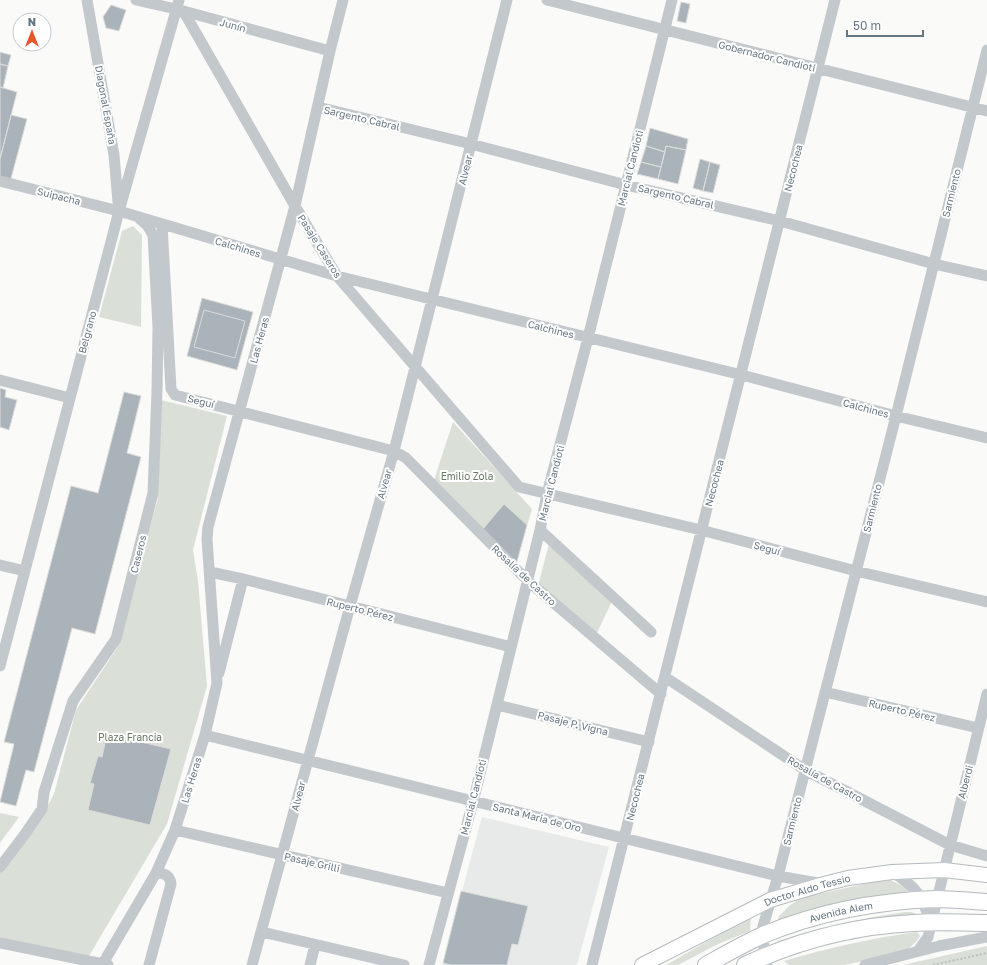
<svg xmlns="http://www.w3.org/2000/svg" width="987" height="965" font-family="'Golos Text',sans-serif">
	<rect width="100%" height="100%" fill="#fafaf8"/>
	<path fill="#e8e9e9" d="M482,817L609,847L577,965H442Z"/>
	<path fill="#dadfd7" d="M133,226L142,235L141,327L99,317L122,231Z
		M161,400L227,416L193,550L198,581L207,686L167,824L89,956L0,938V870L48,805L54,794L76,710L117,648L158,498Z
		M453,422L532,509L516,565L434,480Z
		M550,540L613,599L596,635L538,586Z
		M0,813L19,817L0,843Z
		M890,880L905,887L913,898L776,926L779,916L789,906L801,898L873,882Z
		M905,912H912L916,914V917L776,944L778,941C820,928 861,918 905,912Z
		M751,916L750,931L718,944L678,965H666Z
		M917,932L920,936L916,942L907,950L879,958L844,965H789L784,961C828,948 871,938 917,932Z
		M987,946V965H903Z"/>
	<path fill="#aab3b9" stroke="#dcdcda" d="M681,2L690,4L686,23L677,21Z
		M111,5L126,10L119,31L106,28L103,17Z
		M0,52L11,55L8,66L0,64Z
		M0,64L8,66L3,88L0,87Z
		M0,87L17,92L0,159Z
		M11,115L27,119L10,182L0,179V159Z
		M650,128L688,139L686,150L666,146L665,152L646,146Z
		M646,146L665,152L661,167L641,162Z
		M666,146L686,150L678,184L658,179Z
		M700,159L710,162L703,191L693,188Z
		M641,162L661,167L658,179L637,174Z
		M710,162L720,165L713,193L703,191Z
		M202,298L253,312L237,370L187,356Z
		M204,310L245,321L235,358L194,347Z
		M0,388L6,390L5,397L17,400L9,430L0,427Z
		M124,392L141,396L127,453L141,457L95,634L72,628L34,772L26,770L16,806L0,802L14,744L4,742L71,486L98,493Z
		M504,504L527,525L516,565L483,529Z
		M107,734L171,749L150,825L88,810L94,784L90,783L98,756L102,757Z
		M461,891L528,906L518,945L512,944L507,965H451L443,963Z"/>
	<g fill="none" stroke-linecap="round" stroke-linejoin="round">
		<g stroke="#b5babe" stroke-width="16">
			<g id="major">
				<path id="s1" d="M642,965L770,900L824,884L848,878L892,872L944,870L987,875"/>
			</g>
		</g>
		<g stroke="#b4b9bd" stroke-width="18">
			<g id="highway">
				<path id="s2" d="M706,965C724,955 743,944 763,935C816,913 877,901 935,899C952,899 970,901 987,902"/>
				<path d="M745,965C797,941 856,926 913,923C938,921 963,923 987,923"/>
			</g>
		</g>
		<path stroke="#bbbfc2" stroke-width="2" stroke-dasharray="2 2" stroke-linecap="butt" d="M933,965L987,953"/>
		<path stroke="#c3c8cc" stroke-width="11" d="M87,0L114,155L118,202
			M136,0L176,9L330,51
			M547,0L987,111
			M184,12L295,206L337,276L519,487L701,530L856,571L987,602
			M318,107L471,144L626,185L780,221L934,264L987,276
			M0,181L119,211L337,276L742,375L896,416L987,438
			M162,224L171,389L175,395L394,451L406,458L528,581L661,694
			M0,380L70,398
			M540,530L651,632
			M0,565L25,571
			M210,572L243,579L511,647
			M0,666L119,211L179,0
			M219,673L243,579
			M665,677L805,770L950,845L987,856
			M825,692L978,728
			M497,705L649,742
			M205,735L778,876L823,884
			M175,830L448,893
			M0,867L25,834L42,809L44,792L73,701L116,639L153,493L157,392L158,327L153,235L147,225L139,218
			M892,872C918,888 920,894 931,922
			M262,932L404,965
			M0,943L108,965
			M918,951L928,937L987,694
			M102,965L156,873L175,830L205,735L217,683L207,539L208,527L295,206L330,51L343,0
			M149,965L171,884C170,875 164,873 156,873
			M252,965L350,606L394,451L507,0
			M310,965L315,945
			M429,965L473,802L540,530L547,494L588,338L672,0
			M592,965L835,0
			M767,965L762,936L763,926L778,876L896,416L987,50
			M865,965L939,946L987,937"/>
		<use href="#major" stroke="#fff" stroke-width="14"/>
		<use href="#highway" stroke="#fff" stroke-width="16"/>
	</g>
	<g text-anchor="middle" dominant-baseline="central" stroke-width="4" stroke-linejoin="round" paint-order="stroke">
		<g font-size="10" fill="#657683" stroke="#fff">
			<text transform="translate(233 25) rotate(15)">Junín</text>
			<text transform="translate(767 56) rotate(14)">Gobernador Candioti</text>
			<text transform="translate(106 105) rotate(80)">Diagonal España</text>
			<text transform="translate(362 118) rotate(13)">Sargento Cabral</text>
			<text transform="translate(630 168) rotate(-76)">Marcial Candioti</text>
			<text transform="translate(793 168) rotate(-76)">Necochea</text>
			<text transform="translate(465 170) rotate(-76)">Alvear</text>
			<text transform="translate(951 193) rotate(-76)">Sarmiento</text>
			<text transform="translate(59 196) rotate(14)">Suipacha</text>
			<text transform="translate(676 196) rotate(13)">Sargento Cabral</text>
			<text transform="translate(320 246) rotate(58)">Pasaje Caseros</text>
			<text transform="translate(238 247) rotate(17)">Calchines</text>
			<text transform="translate(551 329) rotate(14)">Calchines</text>
			<text transform="translate(87 332) rotate(-75)">Belgrano</text>
			<text transform="translate(259 340) rotate(-75)">Las Heras</text>
			<text transform="translate(201 401) rotate(14)">Seguí</text>
			<text transform="translate(866 408) rotate(15)">Calchines</text>
			<text transform="translate(551 483) rotate(-76)">Marcial Candioti</text>
			<text transform="translate(714 483) rotate(-75)">Necochea</text>
			<text transform="translate(384 484) rotate(-74)">Alvear</text>
			<text transform="translate(872 508) rotate(-76)">Sarmiento</text>
			<text transform="translate(767 548) rotate(15)">Seguí</text>
			<text transform="translate(138 554) rotate(-76)">Caseros</text>
			<text transform="translate(524 575) rotate(43)">Rosalía de Castro</text>
			<text transform="translate(360 609) rotate(14)">Ruperto Pérez</text>
			<text transform="translate(902 710) rotate(13)">Ruperto Pérez</text>
			<text transform="translate(573 723) rotate(14)">Pasaje P. Vigna</text>
			<text transform="translate(825 779) rotate(29)">Rosalía de Castro</text>
			<text transform="translate(191 780) rotate(-73)">Las Heras</text>
			<text transform="translate(965 782) rotate(-76)">Alberdi</text>
			<text transform="translate(298 796) rotate(-75)">Alvear</text>
			<text transform="translate(473 797) rotate(-76)">Marcial Candioti</text>
			<text transform="translate(635 797) rotate(-76)">Necochea</text>
			<text transform="translate(537 817) rotate(14)">Santa Maria de Oro</text>
			<text transform="translate(792 821) rotate(-76)">Sarmiento</text>
			<text transform="translate(312 862) rotate(13)">Pasaje Grilli</text>
			<text stroke="none"><textPath href="#s1" startOffset="182">Doctor Aldo Tessio</textPath></text>
			<text stroke="none"><textPath href="#s2" startOffset="146">Avenida Alem</textPath></text>
		</g>
		<g font-size="10" fill="#687a64" stroke="#fff">
			<text x="467" y="476">Emilio Zola</text>
			<text x="130" y="737">Plaza Francia</text>
		</g>
	</g>
	<g transform="translate(32 32)"><circle r="19" fill="#ffffff" stroke="#c1c8cd"/>
	<path d="M0-3L7 15L0 10L-7 15Z" fill="#e4572e"/>
	<text y="-6" font-size="11" font-weight="bold" text-anchor="middle" fill="#657683">N</text>
	</g>
	<path d="M847 30v6h76v-6" fill="none" stroke="#657683" stroke-width="2"/>
	<text x="853" y="30" font-size="12" fill="#657683" stroke="#ffffff" stroke-width="3" paint-order="stroke">50 m</text>
</svg>
